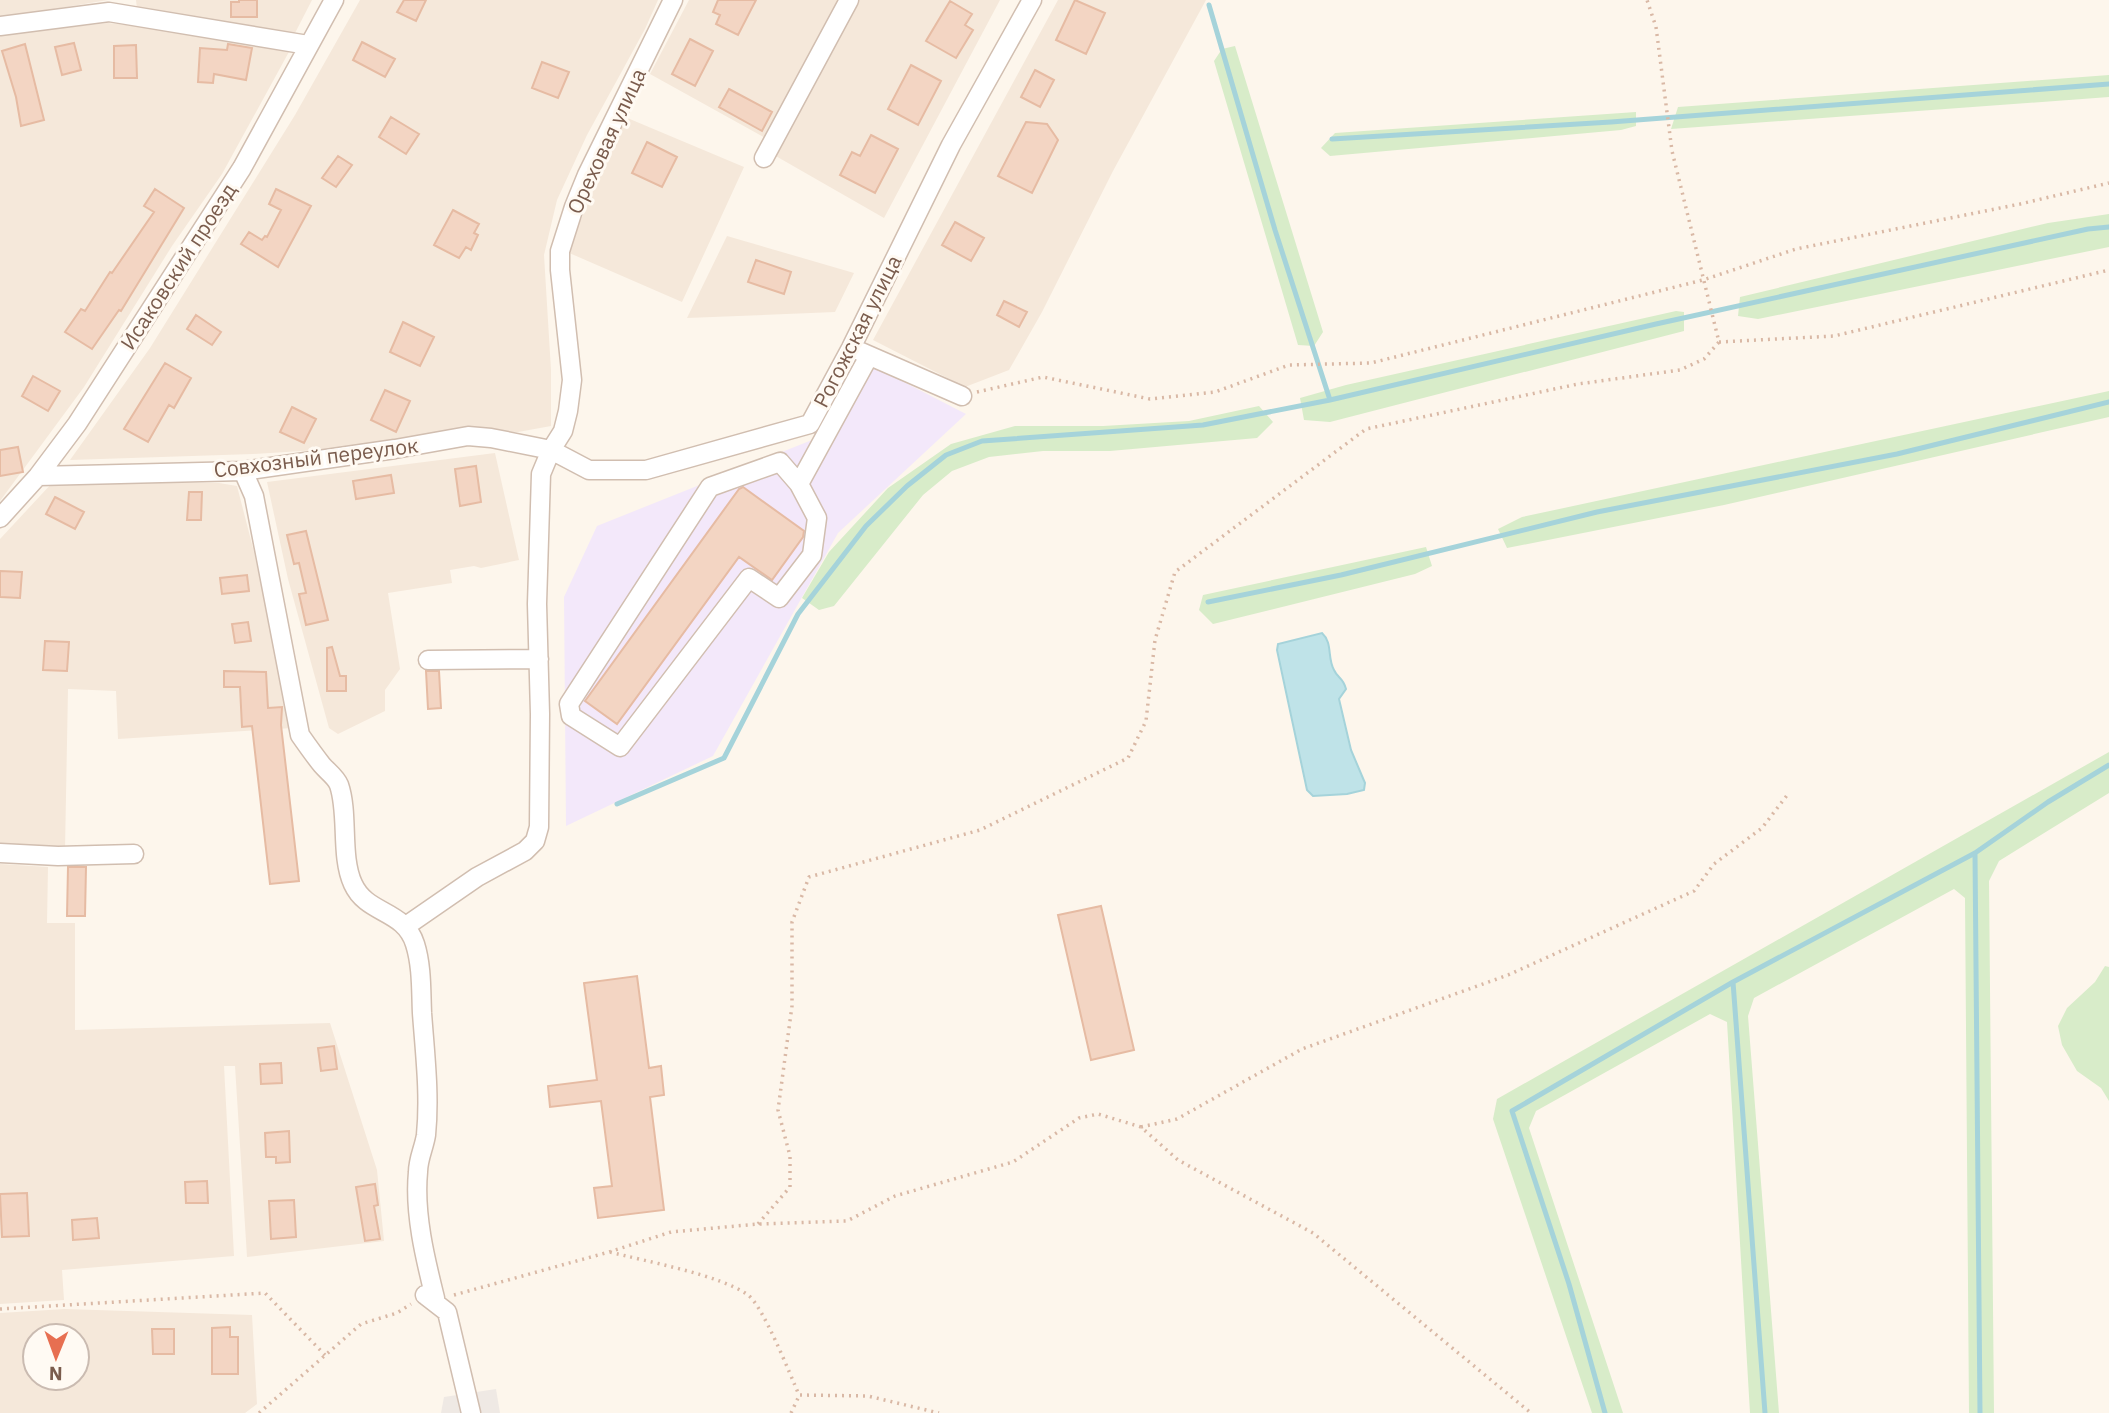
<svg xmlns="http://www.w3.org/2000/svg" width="2109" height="1413" font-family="'IBM Plex Sans',sans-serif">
	<rect width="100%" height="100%" fill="#fdf6ec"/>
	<path fill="#f5e8da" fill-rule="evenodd" d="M0,0H108L0,18Z
		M136,0H312L294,35L137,9Z
		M360,0H658L645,29L587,135L557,200L544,255L551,370V426L518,432L457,431L367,447L253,454L70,460L150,348L295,115Z
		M689,0H840L767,139L650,74Z
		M858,0H1000L884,218L774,155Z
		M1058,0H1206L1113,171L1042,312L1009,370L965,387L873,340Z
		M108,23L191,32L290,50L222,174L172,246L84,387L0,501V35Z
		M625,117L744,167L682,302L567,252Z
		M727,236L854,273L835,312L687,318Z
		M495,453L519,560L481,568L474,566L450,570L452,583L388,593L400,669L385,690V711L338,734L329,728L288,579L267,482Z
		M53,482L219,483L237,486L253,548L292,728L118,739L116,691L68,689L65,850L0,845V539Z
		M0,864L48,867L47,923H75V1030L330,1023L377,1170L384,1241L247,1257L235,1066H224L234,1256L62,1270L64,1300L0,1304Z
		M65,1309L252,1315L257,1404L245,1413H0V1313ZM35,1336H77V1378H35Z"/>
	<path fill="#efe9e4" d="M496,1389L500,1413H441L444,1397Z"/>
	<path fill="#f3e8fa" d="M865,362L966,414L838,533L713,756L566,826L564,597L597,526L817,438Z"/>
	<path fill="#d8ecc9" d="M1235,46L1323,332L1314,346L1298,345L1214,61L1222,49Z
		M2109,75V97L1671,129L1678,107Z
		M1636,112V126L1621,130L1330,156L1321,148L1335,133Z
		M2109,214V247L1758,319L1738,316L1740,297L2048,223Z
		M1676,311L1684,312V331L1330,422L1304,420L1300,398L1346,385Z
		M2109,391V417L1724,505L1507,548L1498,529L1522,517Z
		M1259,406L1273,422L1257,438L1110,451H1043L989,457L952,471L923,495L834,606L819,610L802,598L829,552L888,488L951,444L1015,426H1103L1189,421Z
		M1426,547L1432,566L1415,574L1213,624L1199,610L1203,595Z
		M2109,752V793L1999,861L1989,881L1994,1413H1969L1965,898L1954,889L1754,998L1748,1016L1779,1413H1750L1727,1022L1710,1014L1536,1111L1529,1128L1623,1413H1592L1493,1119L1497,1099Z
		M2105,966L2109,967V1101L2101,1088L2077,1071L2062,1045L2058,1026L2067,1008L2095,982Z"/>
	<path fill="#bfe3e8" stroke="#a5d3da" stroke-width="2" d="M1322,633C1333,643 1327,658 1334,670C1338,679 1343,677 1346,689L1339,699L1351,750L1365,783L1364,790L1347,794L1313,796L1307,790L1277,650L1278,644Z"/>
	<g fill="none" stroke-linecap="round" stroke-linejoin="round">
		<path stroke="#a5d3da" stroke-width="5" d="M1209,5L1275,230L1330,400
			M1332,139L1611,122L2109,84
			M1208,602L1341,575L1597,512L1897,454L2109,402
			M617,804L724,758L798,614L866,526L907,486L946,455L982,441L1203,425L1330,400L1656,324L2088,229L2109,227
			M1975,853L1980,1413
			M1733,982L1765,1413
			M1605,1413L1569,1284L1512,1111L1733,982L1975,853L2048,802L2109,765"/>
	</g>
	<path fill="#f3d5c3" stroke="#e6bba3" stroke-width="2" d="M239,0H257V17H231V2H239Z
		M404,0H426L416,21L397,12Z
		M718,0H756L738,35L716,24L720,15L713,12Z
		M1075,0L1105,13L1086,54L1056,40Z
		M950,1L972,14L965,25L973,30L956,58L926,41Z
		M690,39L713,51L695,86L672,74Z
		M362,42L395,59L385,77L353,60Z
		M74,43L81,70L62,75L55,47Z
		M25,44L44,120L21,126L16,97L2,51Z
		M228,44L252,48L246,80L214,74L213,83L198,82L200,48L227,50Z
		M136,45L137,78H114V46Z
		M542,62L569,72L558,98L532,88Z
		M911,65L941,81L918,125L888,109Z
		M1035,70L1054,80L1040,107L1021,97Z
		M729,89L772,112L762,131L719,107Z
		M391,117L419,134L406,154L379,137Z
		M1026,122L1047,124L1058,140L1032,193L998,176Z
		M871,135L898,149L875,193L840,175L852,152L860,156Z
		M647,142L677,157L662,187L632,173Z
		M338,156L352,165L336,187L322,178Z
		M155,189L184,208L121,311L119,310L92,349L65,332L81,309L85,311L110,272L112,273L154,212L144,206Z
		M276,189L311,206L278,267L241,244L249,232L262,240L265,236L267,237L281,210L269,204Z
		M453,210L479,224L474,233L478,235L471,250L466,247L459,258L434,245Z
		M955,222L984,238L971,261L942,245Z
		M756,260L791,272L784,294L748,282Z
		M1004,301L1027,312L1019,327L997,315Z
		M196,315L221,332L212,345L187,329Z
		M403,322L434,337L420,366L390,352Z
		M165,363L191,378L174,408L169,405L148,442L124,429Z
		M33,376L60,391L48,411L22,396Z
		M385,390L410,401L396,432L371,420Z
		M292,407L316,419L304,443L280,432Z
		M18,447L23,472L0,476V450Z
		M476,466L481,502L460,506L455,469Z
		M391,475L394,493L356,499L353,481Z
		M743,487L804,531L803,537L772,580L739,557L617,724L585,701L739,489Z
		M189,492H202L201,520H187Z
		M55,497L84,512L75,529L46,514Z
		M306,531L328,620L306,625L299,594L306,593L299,563L294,564L287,535Z
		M0,571L22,572L20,598L0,597Z
		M247,575L249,591L222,594L220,578Z
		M248,622L251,641L235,643L232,624Z
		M45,641L69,642L67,671L43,670Z
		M332,647L340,676H346V691H327V648Z
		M224,671L266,672L268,708L282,707L281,725L299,881L270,884L252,726L242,727L240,687H224Z
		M426,671H439L441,708L428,709Z
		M68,867H86L85,916H67Z
		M1101,906L1134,1050L1091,1060L1058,915Z
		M637,976L649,1068L661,1066L664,1095L650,1097L664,1210L598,1218L594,1188L612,1186L601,1101L550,1107L548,1086L597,1080L584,983Z
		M334,1046L337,1069L321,1071L318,1048Z
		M281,1063L282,1083L261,1084L260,1064Z
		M289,1131L290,1162L276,1163V1157H266L265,1133Z
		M207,1181L208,1203H186L185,1182Z
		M375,1184L378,1205L374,1206L380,1239L365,1241L356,1187Z
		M27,1193L29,1236L2,1237L0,1194Z
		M294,1200L296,1237L271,1239L269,1201Z
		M97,1218L99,1238L73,1240L72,1220Z
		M230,1327V1337H238V1374H212V1328Z
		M152,1329H174V1354H153Z"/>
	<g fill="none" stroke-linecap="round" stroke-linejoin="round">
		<g stroke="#d1beb0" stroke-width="21">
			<path id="minor" d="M0,26L109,12L308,45
				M764,158L849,0
				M861,352L962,396
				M243,471L254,496L300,735C307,745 314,755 322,765C327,771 336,777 339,785C349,814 340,856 353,884C367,915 404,909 415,944C422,966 421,991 422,1013C425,1054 430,1095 426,1135C424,1148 418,1159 418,1172C414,1213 425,1258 435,1298L425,1295
				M38,476L243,471L395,449L468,436L491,438L551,450L589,470H646L810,424L851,348L951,145L1032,0
				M799,484L780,462L710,487L569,704L571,716L620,747L749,578L779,598L812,555L817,518L799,484L869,356
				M0,518L38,476L77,424L242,168L334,0
				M428,660L539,659
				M0,853L58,856L134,854
				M406,926L477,877L525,851L535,841L539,827L540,714L537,604L541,474L551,450L563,431L568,411L572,380L560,270V251L574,207L587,175L673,0
				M425,1295L447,1312L471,1413"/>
		</g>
		<path stroke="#d9b8a5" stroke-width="3.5" stroke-dasharray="2 5" stroke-linecap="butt" d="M1719,342L1834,336L2109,270
			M977,392L1043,377L1150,399L1215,392L1289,365L1371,363L1703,280L1796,249L2020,204L2109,183
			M1141,1127L1177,1119L1302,1049L1508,975L1694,891L1714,864L1762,828L1788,794
			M758,1224L790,1187V1156L778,1110L792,1006V922L809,877L980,830L1128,758L1146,721L1155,640L1175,572L1366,429L1578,384L1680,370L1704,359L1719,342L1672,151L1656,27L1647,0
			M610,1252C644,1261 721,1275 748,1295C763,1306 790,1374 799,1395L868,1396L939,1413
			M454,1295L609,1252L671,1232L758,1224L847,1221L895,1196L1013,1162L1079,1118L1098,1114L1141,1127L1178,1160L1313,1233L1531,1413
			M0,1309L265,1293L325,1355
			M259,1413L361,1324L397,1313L411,1304
			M791,1413L799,1396"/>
		<use href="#minor" stroke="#fff" stroke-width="18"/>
	</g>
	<g text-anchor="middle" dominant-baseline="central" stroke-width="6" stroke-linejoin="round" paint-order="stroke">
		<g font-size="21" fill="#7a5c4d" stroke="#fffaf3">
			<text transform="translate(606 141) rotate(-65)">Ореховая улица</text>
			<text transform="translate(178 266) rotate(-57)">Исаковский проезд</text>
			<text transform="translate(857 331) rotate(-63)">Рогожская улица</text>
			<text transform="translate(316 457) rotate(-7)">Совхозный переулок</text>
		</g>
	</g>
	<g transform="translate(56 1357) rotate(181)"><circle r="33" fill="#fffaf3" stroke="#cabbb1" stroke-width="2"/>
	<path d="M0-5L12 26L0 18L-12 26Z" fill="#e76f51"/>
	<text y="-10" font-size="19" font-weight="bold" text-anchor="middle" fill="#7a5c4d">N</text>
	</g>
</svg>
